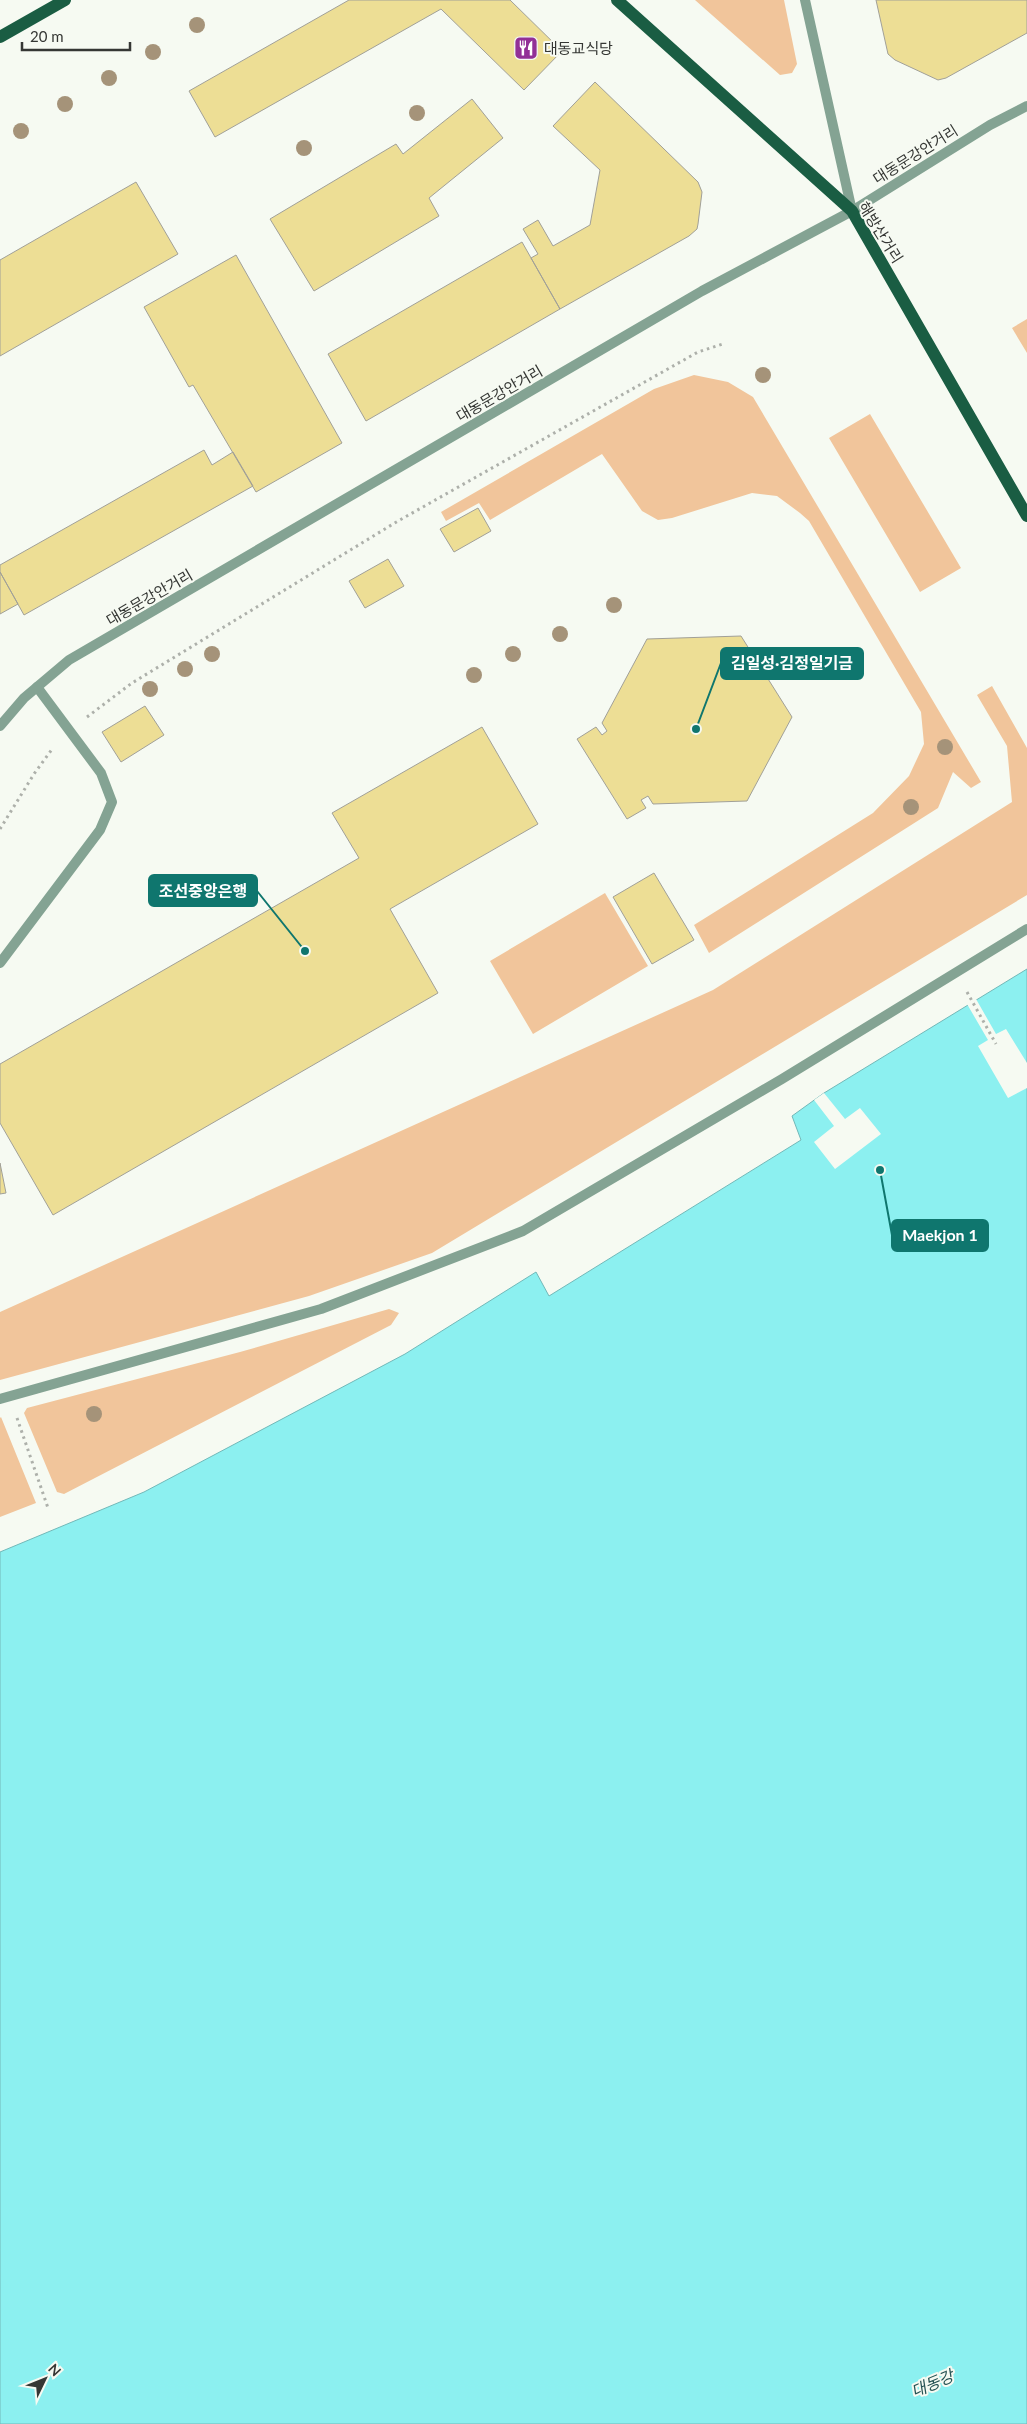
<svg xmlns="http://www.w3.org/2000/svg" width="1027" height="2424" font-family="Lato,'Noto Sans KR',sans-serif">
	<rect width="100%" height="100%" fill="#f6faf2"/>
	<path fill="#f1c59b" d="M695,0H784L797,64L792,73L780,75Z
		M1027,319V353L1012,328Z
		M694,375L728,382L753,397L981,782L971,788L953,772L938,808L709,953L694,925L873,813L909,776L924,744L921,712L809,521L800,513L777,496L752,493L672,518L658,520L642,511L602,454L490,520L479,503L446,521L441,512L654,389Z
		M870,414L961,568L920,592L829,438Z
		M992,686L1027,748V895L432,1253L309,1296L0,1380V1312L713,990L1012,802L1007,746L977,695Z
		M605,893L648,966L533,1034L490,961Z
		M389,1309L399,1313L391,1325L64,1494L57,1492L24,1413L27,1408L240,1352Z
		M1,1417L36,1503L0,1517V1418Z"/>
	<path fill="#8cf0f0" stroke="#72b8b8" d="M1027,969V2424H0V1552L144,1492L405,1354L536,1272L549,1296L801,1140L792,1116L824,1093Z"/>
	<path fill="#f6faf2" d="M976,999L996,1034L1006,1029L1027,1063V1088L1008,1098L978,1046L988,1040L967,1004Z
		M824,1093L845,1119L860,1108L881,1134L835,1169L814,1142L834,1126L814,1100Z"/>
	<path fill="#edde95" stroke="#a1a098" d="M349,0H510L562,51L524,90L441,9L215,137L189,91Z
		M876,0H1027V33L946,78L938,80L895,60L888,54Z
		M595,82L698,182L702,192L698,224L697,229L689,236L560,309L531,258L538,254L523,229L538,220L553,246L590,225L600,170L553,126Z
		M472,99L503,138L429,198L439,216L314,291L270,219L396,144L403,154Z
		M136,182L178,254L0,356V260Z
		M522,242L560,309L366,421L328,354Z
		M236,255L342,443L256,492L193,385L189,387L144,307Z
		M204,450L212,465L233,452L253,486L24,615L0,572V565Z
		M478,508L491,531L454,552L440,529Z
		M388,559L404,586L365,608L349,581Z
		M0,572L18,604L0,614Z
		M741,636L792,717L747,801L653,804L648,796L641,800L646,808L627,819L577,739L596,727L602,735L607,731L602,723L647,639Z
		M145,706L164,735L121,762L102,732Z
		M482,727L538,824L390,909L438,993L53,1215L0,1123V1064L359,858L332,813Z
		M654,873L694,940L652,964L613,897Z
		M0,1163L6,1193L0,1194Z"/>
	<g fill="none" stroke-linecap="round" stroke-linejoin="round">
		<path stroke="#adb0aa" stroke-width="3" stroke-dasharray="2.5 4" stroke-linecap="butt" d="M87,717L132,683L398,521L698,352L723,344
			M0,829L34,774L53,748
			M967,992L996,1044
			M17,1418L48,1508"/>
		<path stroke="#84a393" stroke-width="10" d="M805,0L852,211
			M0,963L100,830L112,802L101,773L37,687"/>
		<path stroke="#84a393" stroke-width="10" d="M0,1399L321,1309L523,1231L782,1079L1027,929"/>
		<path stroke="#84a393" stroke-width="10" d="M0,726L24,698L69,660L702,291L852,211L990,125L1027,106"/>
		<path stroke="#1a5d43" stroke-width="12" d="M617,0L852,211L1027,516
			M0,37L65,0"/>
	</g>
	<g fill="#a59379">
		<circle cx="197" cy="25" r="8"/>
		<circle cx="153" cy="52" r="8"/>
		<circle cx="109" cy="78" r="8"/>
		<circle cx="65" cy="104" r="8"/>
		<circle cx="417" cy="113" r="8"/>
		<circle cx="21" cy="131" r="8"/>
		<circle cx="304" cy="148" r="8"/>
		<circle cx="763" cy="375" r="8"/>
		<circle cx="614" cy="605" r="8"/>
		<circle cx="560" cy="634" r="8"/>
		<circle cx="212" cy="654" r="8"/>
		<circle cx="513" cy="654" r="8"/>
		<circle cx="185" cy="669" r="8"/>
		<circle cx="474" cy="675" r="8"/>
		<circle cx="150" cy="689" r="8"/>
		<circle cx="945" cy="747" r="8"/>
		<circle cx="911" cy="807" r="8"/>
		<circle cx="94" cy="1414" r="8"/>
	</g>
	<defs>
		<g id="restaurant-square" transform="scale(1.25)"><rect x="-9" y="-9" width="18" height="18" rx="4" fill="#923097" stroke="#f6faf2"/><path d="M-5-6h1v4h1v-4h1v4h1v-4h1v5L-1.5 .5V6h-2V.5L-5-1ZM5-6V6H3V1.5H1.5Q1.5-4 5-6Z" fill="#fff"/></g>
	</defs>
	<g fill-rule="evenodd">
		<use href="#restaurant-square" x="526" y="48"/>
	</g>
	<g text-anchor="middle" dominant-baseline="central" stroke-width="4" stroke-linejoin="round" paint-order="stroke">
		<g font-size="15" fill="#353734" stroke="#f6faf2" text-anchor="start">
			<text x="544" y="48">대동교식당</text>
		</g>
		<g font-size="15" fill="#353734" stroke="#f6faf2">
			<text transform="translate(915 154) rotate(-32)">대동문강안거리</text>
			<text transform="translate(881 232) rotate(58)">해방산거리</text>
			<text transform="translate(499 393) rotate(-30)">대동문강안거리</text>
			<text transform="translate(149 597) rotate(-30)">대동문강안거리</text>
		</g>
		<g font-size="16" font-style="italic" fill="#265354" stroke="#f6faf2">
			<text transform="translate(932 2383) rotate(-23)">대동강</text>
		</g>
	</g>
	<path fill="none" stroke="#0f766e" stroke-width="2" d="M696 729L721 663M305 951L257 891M880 1170L892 1235"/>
	<g fill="#0f766e" stroke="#f6faf2" stroke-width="2">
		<circle cx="696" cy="729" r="5"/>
		<circle cx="305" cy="951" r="5"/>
		<circle cx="880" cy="1170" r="5"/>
	</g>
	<g fill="#0f766e" stroke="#0f766e" stroke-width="2">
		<rect x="721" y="648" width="142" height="31" rx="5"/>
		<rect x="149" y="875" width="108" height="31" rx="5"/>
		<rect x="892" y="1220" width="96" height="31" rx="5"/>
	</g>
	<g font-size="16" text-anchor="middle" font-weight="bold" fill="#fff">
		<text x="792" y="669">김일성·김정일기금</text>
		<text x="203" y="897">조선중앙은행</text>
		<text x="940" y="1241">Maekjon 1</text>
	</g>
	<g transform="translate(45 2379) rotate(47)" stroke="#f6faf2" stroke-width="4" paint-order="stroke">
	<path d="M0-4L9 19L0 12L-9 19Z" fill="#353734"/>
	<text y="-8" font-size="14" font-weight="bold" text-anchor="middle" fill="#353734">N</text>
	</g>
	<path d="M22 42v8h108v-8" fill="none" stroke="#353734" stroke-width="2.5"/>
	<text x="30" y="42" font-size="15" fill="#353734" stroke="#f6faf2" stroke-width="4" paint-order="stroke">20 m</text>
</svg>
